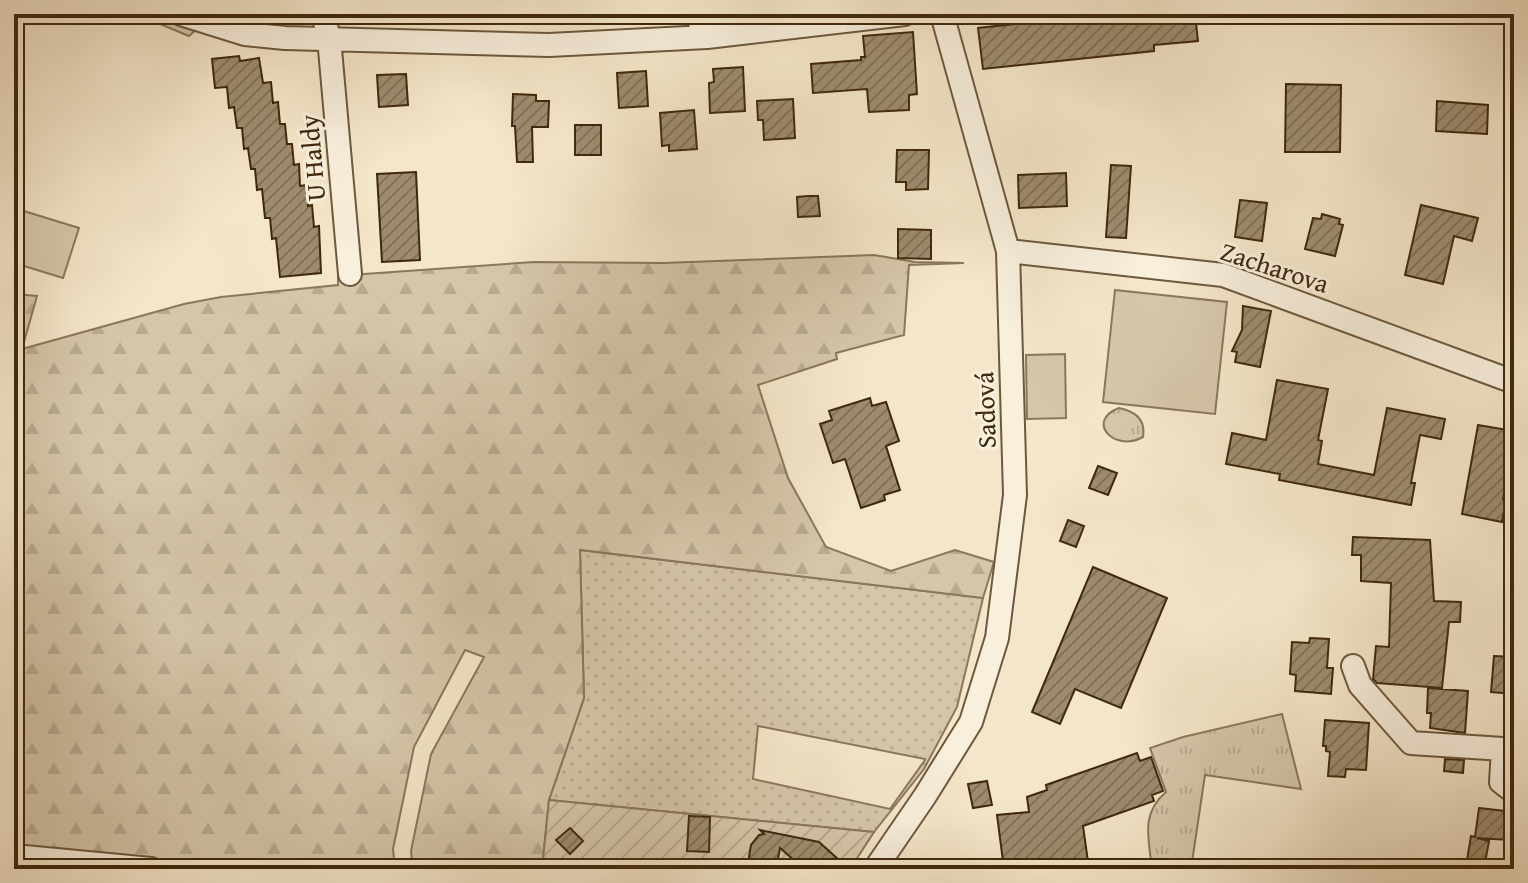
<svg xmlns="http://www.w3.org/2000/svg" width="1528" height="883" font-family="'Gentium Book Plus',serif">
	<defs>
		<pattern id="grass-dots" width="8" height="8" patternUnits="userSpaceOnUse" patternTransform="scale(2)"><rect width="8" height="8" fill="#d5c6aa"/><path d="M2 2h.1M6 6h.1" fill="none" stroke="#b8aa91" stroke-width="1.8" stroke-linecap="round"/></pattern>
		<pattern id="forest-firs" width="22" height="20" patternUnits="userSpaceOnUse" patternTransform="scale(2)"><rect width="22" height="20" fill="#d5c6aa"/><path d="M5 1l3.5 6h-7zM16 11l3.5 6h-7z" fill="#b8aa91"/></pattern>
		<pattern id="park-tufts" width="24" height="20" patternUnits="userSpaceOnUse" patternTransform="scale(2)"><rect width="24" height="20" fill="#d5c6aa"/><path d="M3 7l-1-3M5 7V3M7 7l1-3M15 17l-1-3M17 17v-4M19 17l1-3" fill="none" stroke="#b8aa91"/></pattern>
		<pattern id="garden-furrows" width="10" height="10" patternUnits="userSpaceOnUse" patternTransform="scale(2)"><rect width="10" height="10" fill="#d5c6aa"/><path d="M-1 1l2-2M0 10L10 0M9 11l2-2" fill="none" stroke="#b8aa91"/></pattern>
		<pattern id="building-hatch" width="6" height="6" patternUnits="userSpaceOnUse" patternTransform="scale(2)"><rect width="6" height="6" fill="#9e8b6f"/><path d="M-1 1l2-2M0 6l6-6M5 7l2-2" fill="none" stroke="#82725a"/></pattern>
	</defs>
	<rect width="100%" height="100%" fill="#f4e6ca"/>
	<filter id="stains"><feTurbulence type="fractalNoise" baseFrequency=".0025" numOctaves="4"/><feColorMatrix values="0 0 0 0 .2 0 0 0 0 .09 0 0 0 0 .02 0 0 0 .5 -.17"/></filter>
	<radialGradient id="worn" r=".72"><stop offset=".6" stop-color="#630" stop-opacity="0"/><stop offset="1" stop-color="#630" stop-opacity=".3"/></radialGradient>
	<path fill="url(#grass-dots)" stroke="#8a775c" stroke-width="2" fill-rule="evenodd" d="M580,550L983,598L957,707L924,769L874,832L549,800L584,698ZM758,726L925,759V760L890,809L753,779Z"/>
	<path fill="url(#forest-firs)" stroke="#8a775c" stroke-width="2" d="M136,14H213L189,36Z
		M874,255L915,262L964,263L909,265L904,335L836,353L837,359L758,385L788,478L826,547L891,571L955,550L994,562L983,598L580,550L584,698L549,800L542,869H413L411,851L431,754L484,657L465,650L414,747L393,849L395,869C267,869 140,869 14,849V294L37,296L22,349L184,304L221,297L338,285V277L364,274L534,262L663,263Z"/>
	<path fill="url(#park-tufts)" stroke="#8a775c" stroke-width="2" d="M1119,408C1134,411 1146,419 1143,437C1114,453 1085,421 1119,408Z
		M1282,714L1301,789L1205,775L1191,869H1152C1149,839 1140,814 1166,792L1150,748L1183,737Z"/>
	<path fill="url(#garden-furrows)" stroke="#8a775c" stroke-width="2" d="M549,800L874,832L850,869H542Z"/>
	<path fill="#d5c6aa" stroke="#8a775c" stroke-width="2" d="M14,208L79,228L63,278L14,263Z
		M1115,290L1227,302L1215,414L1103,402Z
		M1065,354L1066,418L1027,419L1026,355Z"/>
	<path fill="url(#building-hatch)" stroke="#40280d" stroke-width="2" d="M1106,14H1195L1198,41L1154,45V51L983,69L978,28Z
		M913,32L917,94L909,95V110L869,112L867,89L813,93L811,64L861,60V57H865L863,36Z
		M239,56L240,61L259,58L263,83L271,82L273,103L278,102L280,124H285L287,144H292L294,165L299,164L300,186L306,185L308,206L312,205L314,227L319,226L321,273L280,277L276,238L272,239L270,218H265L262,189L257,190L255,169H251L248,148L244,149L242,128H237L234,107L229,108L227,87L215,88L212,59Z
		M743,67L745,111L710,113L709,83L714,82L713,69Z
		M646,71L648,106L619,108L617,73Z
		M406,74L408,105L379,107L377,75Z
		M1286,84L1341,85L1340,152H1285Z
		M513,94L536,95V101H549L548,127H532L533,162H517L515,126H512Z
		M793,99L795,138L764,140L763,120H758L757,101Z
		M1437,101L1488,105L1487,134L1436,131Z
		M694,110L697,149L669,151V145L662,146L660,113Z
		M575,125H601V155H575Z
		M897,150H929L928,189L906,190V182H896Z
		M1111,165L1131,166L1126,238L1106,237Z
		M416,172L420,260L382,262L377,174Z
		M1066,173L1067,206L1019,208L1018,175Z
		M808,196H818L820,216L798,217L797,197Z
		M1240,200L1267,203L1262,241L1235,237Z
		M1421,205L1478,218L1472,241L1454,236L1443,284L1405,275Z
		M1322,214L1340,219L1339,224L1343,225L1335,256L1305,249L1313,218L1321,219Z
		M898,229L931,230V259L898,258Z
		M1243,306L1271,311L1260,367L1235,362L1237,352L1232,351L1242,330Z
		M1277,380L1328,389L1318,440L1322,441L1318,464L1374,475L1387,408L1445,419L1441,439L1420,435L1411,483H1415L1411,505L1279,480L1280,474L1226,464L1232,433L1266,440Z
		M870,398L872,406L886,402L899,441L886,446L900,490L884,495L885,500L861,508L845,459L833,463L820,424L832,420L829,411Z
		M1478,425L1514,431V452H1511L1503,499L1506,500L1502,522L1462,514Z
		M1098,466L1117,473L1108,495L1089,488Z
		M1068,520L1084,526L1076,547L1060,541Z
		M1353,537L1430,540L1434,601L1461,602L1460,622H1449L1442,688L1377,683L1373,679L1376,646L1389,647L1391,583L1361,581V555H1352Z
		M1093,567L1167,598L1121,708L1075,689L1060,724L1032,712Z
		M1310,638L1329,639L1327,668H1333L1331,694L1295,691L1296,675L1290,674L1292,642L1309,643Z
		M1494,656L1514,657V694L1491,692Z
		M1428,688L1468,691L1465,733L1430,728L1431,713H1427Z
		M1325,720L1369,723L1366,770L1346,769L1345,777L1328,776L1330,752L1326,751V746H1323Z
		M1137,753L1140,761L1151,757L1163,791L1152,795L1154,801L1083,826L1089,869H1004L997,815L1029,812L1027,797L1047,790L1046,785Z
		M1445,759L1464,760L1463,773L1444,771Z
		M987,781L992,805L973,808L968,784Z
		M1479,808L1514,812V836H1510V840L1477,838L1489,841L1485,863L1467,860L1471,836L1475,837Z
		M689,816L710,817L709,852L687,851Z
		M570,828L583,841L570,854L556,840Z
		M760,830L819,842L849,869H804L780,848L776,869H753L749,857L751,845L759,835L764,834Z"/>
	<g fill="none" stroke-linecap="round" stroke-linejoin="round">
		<g stroke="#6d583c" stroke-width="26">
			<path id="minor" d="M181,14L245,34L285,38L549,45L707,37L905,14
				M323,14L329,38L350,274
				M696,14L707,37
				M1008,251L1223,275L1514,382
				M1353,666L1360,685L1411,743L1503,749L1501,782L1514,792
				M14,856L151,869
				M875,869L925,796L971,722L997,638L1015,495L1008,251L942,14"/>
		</g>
		<use href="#minor" stroke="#f8efdd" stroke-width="22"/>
	</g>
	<g text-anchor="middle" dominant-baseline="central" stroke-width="6" stroke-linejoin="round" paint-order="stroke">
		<g font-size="26" fill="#40280d" stroke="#f8efdd">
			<text transform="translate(312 158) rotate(-95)">U Haldy</text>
			<text transform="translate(1275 267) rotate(18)">Zacharova</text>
			<text transform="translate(985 410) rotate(-92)">Sadová</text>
		</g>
	</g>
	<rect width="1528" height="883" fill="none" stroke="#f4e6ca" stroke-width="48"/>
	<rect x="16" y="16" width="1496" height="851" fill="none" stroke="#40280d" stroke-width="4"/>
	<rect x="24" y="24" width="1480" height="835" fill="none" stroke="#40280d" stroke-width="2"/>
	<rect width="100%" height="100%" filter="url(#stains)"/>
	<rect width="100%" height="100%" fill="url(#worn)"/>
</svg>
